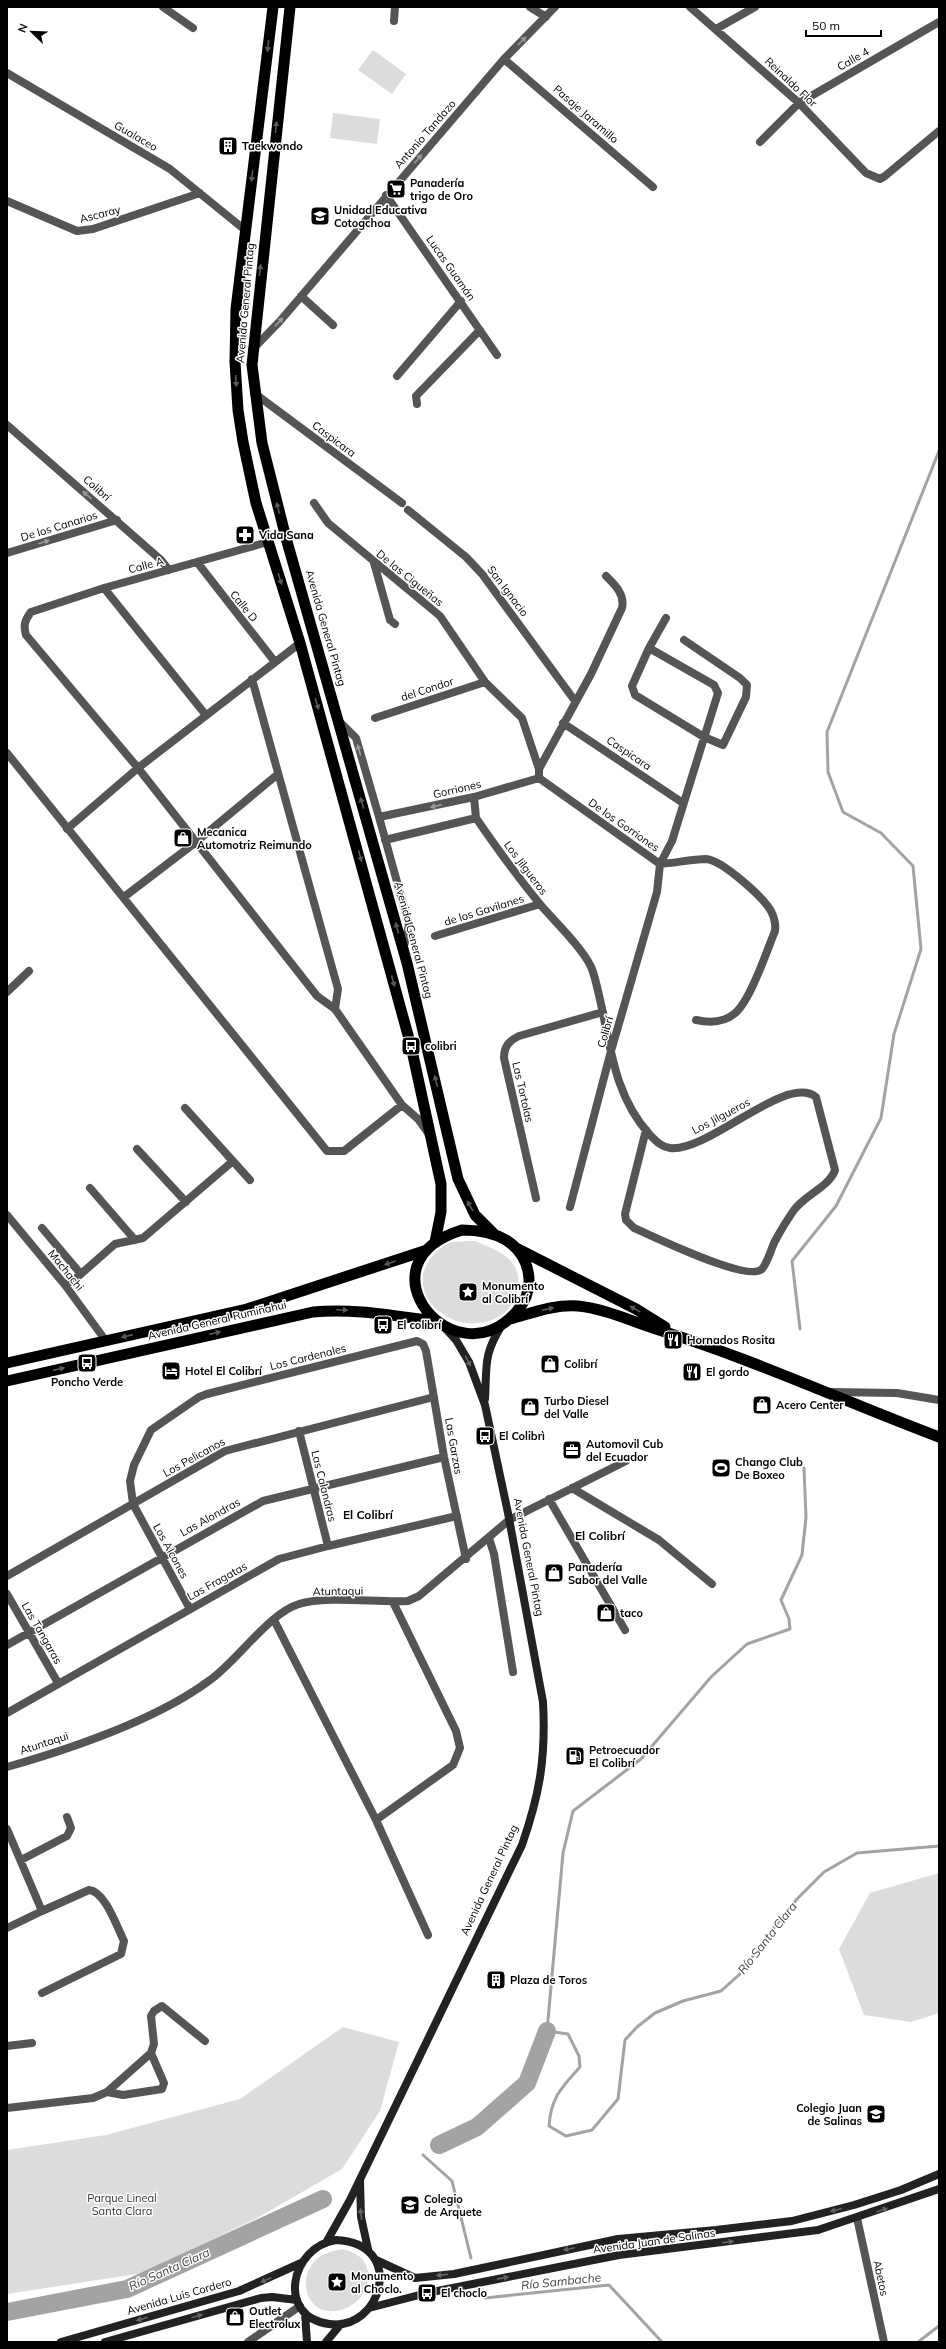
<svg xmlns="http://www.w3.org/2000/svg" width="946" height="2349" font-family="Mulish,sans-serif">
	<rect width="100%" height="100%" fill="#fff"/>
	<path fill="#dcdcdc" d="M373,50L406,74L392,94L358,70Z
		M333,113L380,119L377,144L330,138Z
		M475,1241C491,1248 515,1255 518,1276C520,1293 515,1305 501,1315C460,1343 398,1296 433,1255C438,1250 446,1243 453,1242C460,1241 468,1241 475,1241Z
		M939,1873V2013L911,2022L864,2015L839,1949L870,1893Z
		M343,2027L399,2042L380,2111L342,2169L259,2217L143,2273L7,2294V2150L106,2135L240,2099Z
		M342,2249C390,2258 366,2320 322,2310C302,2300 301,2274 316,2260C323,2253 333,2251 342,2249Z"/>
	<g fill="none" stroke-linecap="round" stroke-linejoin="round">
		<path stroke="#a3a3a3" stroke-width="3" d="M800,1329L792,1261L836,1206L881,1118L894,1034L921,949L913,866L881,833L843,812L828,772L827,732L939,451
			M804,1468L806,1517L802,1555L781,1600L789,1619L790,1629L747,1644L711,1677L641,1759L573,1811L563,1853L547,2031L568,2034L579,2056L580,2067C562,2087 551,2097 549,2126L566,2136L592,2130L618,2099L625,2040L637,2027L655,2013L683,2001L721,1991L741,1973L765,1939L797,1899L824,1872L857,1853L939,1846
			M423,2155L452,2181L471,2258
			M485,2298L609,2285L662,2342
			M918,2342L939,2326"/>
		<path stroke="#a3a3a3" stroke-width="18" d="M439,2145L477,2127L527,2083L547,2031
			M7,2312L127,2289L323,2199"/>
		<path stroke="#555" stroke-width="8" d="M163,7L193,28
			M530,7L546,17
			M690,7L799,103L866,173L880,179L885,176L939,131
			M394,21L395,7
			M716,29L755,7
			M504,59L653,187
			M7,73L170,169L245,230
			M760,142L799,103L939,22
			M386,195L497,355
			M7,201L77,231L93,229L200,193
			M301,296L333,325
			M252,350L280,321L504,59L555,7
			M397,376L461,301
			M254,393L402,503
			M417,404L416,396L480,330
			M7,425L161,560L169,570
			M314,503L328,523L440,616L485,682L522,718L539,769V778
			M408,510L466,557L482,574L575,701
			M268,542L104,588L31,612C25,620 23,625 26,635L138,768L317,996L335,1009L402,1105L418,1119L428,1133
			M7,553L117,520
			M197,562L275,662
			M374,563L390,620L395,624
			M104,588L205,714
			M666,618L649,648L632,686L635,695L704,737L723,745L746,697L747,685L740,678L684,640
			M252,679L338,989L335,1009
			M375,718L485,682
			M338,720L356,738L379,817L409,925L403,950
			M563,723L683,803
			M7,753L327,1151H344L402,1105
			M539,769L591,674L622,608C625,594 615,585 606,576
			M539,778L660,864C675,863 692,859 706,859C722,860 763,897 771,911C774,917 776,924 775,931C767,950 750,1002 734,1014C723,1023 710,1023 696,1020
			M474,797L476,818C496,847 517,876 539,903C553,920 588,953 593,972C610,1027 608,1090 650,1135C656,1141 661,1147 670,1148C708,1153 786,1073 816,1097L835,1170C830,1186 805,1195 794,1210C787,1220 781,1230 775,1241C771,1249 768,1262 762,1269C748,1283 653,1236 634,1228L626,1220L625,1214L646,1130
			M379,817L474,797L539,778
			M67,829L138,768L300,643
			M385,840L476,818
			M124,897L196,842L278,774
			M435,936L540,904
			M7,992L29,971
			M185,1108L250,1180
			M137,1149L186,1202
			M90,1188L135,1240
			M536,1198L504,1058C504,1046 509,1041 519,1036L603,1012
			M570,1207L611,1051L657,892L660,864L672,841L718,693L714,685L649,648
			M7,1215L65,1285L106,1341
			M42,1228L80,1273
			M65,1285L74,1280L115,1244L143,1238L233,1161
			M831,1392L897,1393L939,1400
			M299,1431L328,1546
			M572,1488L659,1540L712,1584
			M549,1499L625,1630
			M509,1520L626,1461
			M489,1538L494,1554L513,1672
			M7,1576L225,1451L434,1397
			M7,1594L58,1683
			M190,1609L133,1504L130,1481L134,1465L151,1430L199,1397L207,1394L417,1341L423,1344L426,1351L444,1457L466,1559
			M274,1620L376,1820L428,1935
			M7,1645L263,1501L444,1457
			M7,1713L279,1559L328,1546L457,1516
			M376,1820L453,1765L460,1748L456,1731L393,1602
			M7,1829L42,1911L7,1928
			M21,1860L67,1836L71,1828L67,1817
			M42,1911L89,1890C105,1891 117,1927 124,1941L121,1954L42,1993
			M7,2046L32,2043
			M107,2092L123,2095L162,2089L164,2083L151,2053
			M7,2108L93,2098L107,2092L151,2053L154,2044L151,2016L154,2011L162,2006L205,2041
			M857,2218L884,2342
			M248,2342L300,2306"/>
		<path stroke="#555" stroke-width="8" d="M7,1767C70,1749 158,1719 210,1680C238,1660 269,1613 299,1604C326,1595 378,1603 408,1601L419,1596L509,1520"/>
		<path stroke="#222" stroke-width="8" d="M485,1399C487,1365 483,1355 502,1325
			M360,2181L361,2217L368,2249
			M336,2240C407,2243 382,2332 329,2324C276,2317 290,2247 336,2240Z
			M327,2241L350,2200L522,1845C540,1793 546,1757 543,1702L508,1513L485,1405L469,1362L456,1340L446,1329
			M376,2260L415,2278L454,2274L618,2239L716,2230L792,2221L854,2205L901,2190L939,2174
			M369,2308L427,2293L619,2255L818,2230L939,2189
			M305,2314L307,2342
			M61,2342L239,2291L301,2263
			M105,2342L261,2298L272,2297L297,2300
			M326,2342L341,2324"/>
		<path stroke="#000" stroke-width="11" d="M273,7L236,309L235,362L238,410L243,442L256,503L300,643L411,1046L441,1184V1212L435,1242
			M290,7L252,365L262,443L286,538L407,963L458,1179L475,1215L495,1235
			M462,1230C478,1230 492,1232 506,1240C531,1256 537,1289 517,1311C455,1383 355,1263 462,1230Z
			M516,1248L636,1309L665,1327
			M510,1319C532,1313 555,1304 578,1306C606,1309 633,1322 659,1330C755,1360 846,1402 939,1437
			M7,1363L247,1309L427,1250
			M7,1381L313,1312C355,1308 394,1316 435,1321"/>
	</g>
	<defs><path id="oneway-solid" d="M-6-.8H1V-3.2L6.5 0L1 3.2V.8H-6Z"/></defs>
	<g fill="#999">
		<use href="#oneway-solid" transform="translate(522 41) rotate(-45)"/>
		<use href="#oneway-solid" transform="translate(418 159) rotate(-49)"/>
		<use href="#oneway-solid" transform="translate(279 322) rotate(-47)"/>
		<use href="#oneway-solid" transform="translate(87 495) rotate(-139)"/>
		<use href="#oneway-solid" transform="translate(44 542) rotate(-17)"/>
		<use href="#oneway-solid" transform="translate(359 750) rotate(-106)"/>
		<use href="#oneway-solid" transform="translate(436 806) rotate(167)"/>
	</g>
	<g fill="#595959">
		<use href="#oneway-solid" transform="translate(268 46) rotate(97)"/>
		<use href="#oneway-solid" transform="translate(276 127) rotate(-84)"/>
		<use href="#oneway-solid" transform="translate(252 176) rotate(97)"/>
		<use href="#oneway-solid" transform="translate(260 270) rotate(-84)"/>
		<use href="#oneway-solid" transform="translate(236 381) rotate(87)"/>
		<use href="#oneway-solid" transform="translate(278 508) rotate(-105)"/>
		<use href="#oneway-solid" transform="translate(280 579) rotate(72)"/>
		<use href="#oneway-solid" transform="translate(317 704) rotate(74)"/>
		<use href="#oneway-solid" transform="translate(362 803) rotate(-106)"/>
		<use href="#oneway-solid" transform="translate(360 856) rotate(75)"/>
		<use href="#oneway-solid" transform="translate(397 928) rotate(-105)"/>
		<use href="#oneway-solid" transform="translate(393 981) rotate(75)"/>
		<use href="#oneway-solid" transform="translate(436 1081) rotate(-103)"/>
		<use href="#oneway-solid" transform="translate(470 1206) rotate(-120)"/>
		<use href="#oneway-solid" transform="translate(390 1263) rotate(161)"/>
		<use href="#oneway-solid" transform="translate(548 1309) rotate(-13)"/>
		<use href="#oneway-solid" transform="translate(635 1309) rotate(-151)"/>
		<use href="#oneway-solid" transform="translate(342 1310) rotate(2)"/>
		<use href="#oneway-solid" transform="translate(215 1333) rotate(-13)"/>
		<use href="#oneway-solid" transform="translate(127 1336) rotate(167)"/>
		<use href="#oneway-solid" transform="translate(59 1369) rotate(-13)"/>
	</g>
	<g fill="#646464">
		<use href="#oneway-solid" transform="translate(468 1361) rotate(63)"/>
		<use href="#oneway-solid" transform="translate(836 2210) rotate(166)"/>
		<use href="#oneway-solid" transform="translate(882 2210) rotate(-19)"/>
		<use href="#oneway-solid" transform="translate(361 2214) rotate(-96)"/>
		<use href="#oneway-solid" transform="translate(728 2242) rotate(-7)"/>
		<use href="#oneway-solid" transform="translate(569 2249) rotate(168)"/>
		<use href="#oneway-solid" transform="translate(442 2275) rotate(173)"/>
		<use href="#oneway-solid" transform="translate(503 2278) rotate(-11)"/>
		<use href="#oneway-solid" transform="translate(266 2280) rotate(155)"/>
		<use href="#oneway-solid" transform="translate(197 2316) rotate(-16)"/>
		<use href="#oneway-solid" transform="translate(142 2319) rotate(164)"/>
	</g>
	<defs>
		<g id="building-square" transform="scale(1)"><rect x="-9" y="-9" width="18" height="18" rx="4" fill="#000" stroke="#fff"/><path d="M-4-6H4V6H1V3H-1V6H-4ZM-2.5-4.3h1.7v1.8h-1.7ZM.8-4.3h1.7v1.8H.8ZM-2.5-1h1.7V.8h-1.7ZM.8-1h1.7V.8H.8Z" fill="#fff"/></g>
		<g id="supermarket-square" transform="scale(1)"><rect x="-9" y="-9" width="18" height="18" rx="4" fill="#000" stroke="#fff"/><path d="M-6-5.5h2.5l.6 2H6L4.5 2H-2.5L-4.4-4H-6ZM-1.5 3.2a1.3 1.3 0 1 0 .1 0ZM3 3.2a1.3 1.3 0 1 0 .1 0Z" fill="#fff"/></g>
		<g id="school-square" transform="scale(1)"><rect x="-9" y="-9" width="18" height="18" rx="4" fill="#000" stroke="#fff"/><path d="M0-5L7-2L0 1L-7-2ZM-4 1L0 2.5L4 1V4Q0 6-4 4Z" fill="#fff"/></g>
		<g id="pharmacy-square" transform="scale(1)"><rect x="-9" y="-9" width="18" height="18" rx="4" fill="#000" stroke="#fff"/><path d="M-2-6h4v4h4v4h-4v4h-4v-4h-4v-4h4Z" fill="#fff"/></g>
		<g id="shop-square" transform="scale(1)"><rect x="-9" y="-9" width="18" height="18" rx="4" fill="#000" stroke="#fff"/><path d="M-5-2.5h2.3a2.7 3.5 0 0 1 5.4 0H5L5.5 6h-11ZM-1.5-2.5h3a1.5 2.3 0 0 0-3 0Z" fill="#fff"/></g>
		<g id="bus-square" transform="scale(1)"><rect x="-9" y="-9" width="18" height="18" rx="4" fill="#000" stroke="#fff"/><path d="M-5-6H5V4H4V6H2V4H-2V6H-4V4H-5ZM-3.5-4V0h7V-4ZM-3.5 1.2v1.5H-2V1.2ZM2 1.2v1.5H3.5V1.2Z" fill="#fff"/></g>
		<g id="sight-square" transform="scale(1)"><rect x="-9" y="-9" width="18" height="18" rx="4" fill="#000" stroke="#fff"/><path d="M0-6L1.8-2.2L6-1.7L2.9 1.2L3.7 5.4L0 3.3L-3.7 5.4L-2.9 1.2L-6-1.7L-1.8-2.2Z" fill="#fff"/></g>
		<g id="restaurant-square" transform="scale(1)"><rect x="-9" y="-9" width="18" height="18" rx="4" fill="#000" stroke="#fff"/><path d="M-5-6h1v4h1v-4h1v4h1v-4h1v5L-1.5 .5V6h-2V.5L-5-1ZM5-6V6H3V1.5H1.5Q1.5-4 5-6Z" fill="#fff"/></g>
		<g id="hotel-square" transform="scale(1)"><rect x="-9" y="-9" width="18" height="18" rx="4" fill="#000" stroke="#fff"/><path d="M-6-4.5h1.5V1H6V5H4.5V3h-9V5H-6ZM-4 0a1.8 1.8 0 1 1 3.6 0ZM.5 0V-2.5h3Q6-2.5 6 0Z" fill="#fff"/></g>
		<g id="office-square" transform="scale(1)"><rect x="-9" y="-9" width="18" height="18" rx="4" fill="#000" stroke="#fff"/><path d="M-6-3h4V-5.5h4V-3h4V5H-6ZM-1-4.5V-3h2v-1.5ZM-6 0V1H6V0Z" fill="#fff"/></g>
		<g id="stadium-square" transform="scale(1)"><rect x="-9" y="-9" width="18" height="18" rx="4" fill="#000" stroke="#fff"/><path d="M0-5a6.5 5 0 1 0 0 10a6.5 5 0 1 0 0-10ZM-3.5-1.8h7v3.6h-7Z" fill="#fff"/></g>
		<g id="fuel-square" transform="scale(1)"><rect x="-9" y="-9" width="18" height="18" rx="4" fill="#000" stroke="#fff"/><path d="M-5.5-6h7V0h2V4h1.3V-2.5L3-4.5l.8-.8L6-3V5H2.5V1h-1V6h-7ZM-4.2-4.7v3.2H.2V-4.7Z" fill="#fff"/></g>
	</defs>
	<g fill-rule="evenodd">
		<use href="#building-square" x="228" y="146"/>
		<use href="#supermarket-square" x="396" y="189"/>
		<use href="#school-square" x="320" y="216"/>
		<use href="#pharmacy-square" x="245" y="535"/>
		<use href="#shop-square" x="183" y="838"/>
		<use href="#bus-square" x="411" y="1046"/>
		<use href="#sight-square" x="468" y="1292"/>
		<use href="#bus-square" x="383" y="1325"/>
		<use href="#restaurant-square" x="673" y="1340"/>
		<use href="#bus-square" x="87" y="1363"/>
		<use href="#shop-square" x="550" y="1364"/>
		<use href="#hotel-square" x="171" y="1371"/>
		<use href="#restaurant-square" x="692" y="1372"/>
		<use href="#shop-square" x="762" y="1405"/>
		<use href="#shop-square" x="530" y="1407"/>
		<use href="#bus-square" x="485" y="1436"/>
		<use href="#office-square" x="572" y="1450"/>
		<use href="#stadium-square" x="721" y="1468"/>
		<use href="#shop-square" x="554" y="1573"/>
		<use href="#shop-square" x="606" y="1613"/>
		<use href="#fuel-square" x="575" y="1756"/>
		<use href="#building-square" x="496" y="1980"/>
		<use href="#school-square" x="876" y="2114"/>
		<use href="#school-square" x="410" y="2205"/>
		<use href="#sight-square" x="337" y="2282"/>
		<use href="#bus-square" x="427" y="2293"/>
		<use href="#shop-square" x="235" y="2317"/>
	</g>
	<g text-anchor="middle" dominant-baseline="central" stroke-width="3" stroke-linejoin="round" paint-order="stroke">
		<g font-size="11" fill="#000" stroke="#fff">
			<text transform="translate(853 59) rotate(-30)">Calle 4</text>
			<text transform="translate(791 82) rotate(43)">Reinaldo Flor</text>
			<text transform="translate(586 114) rotate(41)">Pasaje Jaramillo</text>
			<text transform="translate(425 134) rotate(-49)">Antonio Tandazo</text>
			<text transform="translate(136 136) rotate(30)">Gualaceo</text>
			<text transform="translate(100 214) rotate(-14)">Ascaray</text>
			<text transform="translate(451 268) rotate(55)">Lucas Guamán</text>
			<text transform="translate(245 303) rotate(-85)">Avenida General Pintag</text>
			<text transform="translate(334 439) rotate(37)">Caspicara</text>
			<text transform="translate(97 488) rotate(41)">Colibrí</text>
			<text transform="translate(59 526) rotate(-17)">De los Canarios</text>
			<text transform="translate(146 565) rotate(-15)">Calle A</text>
			<text transform="translate(410 578) rotate(39)">De las Cigueñas</text>
			<text transform="translate(508 591) rotate(53)">San Ignacio</text>
			<text transform="translate(244 606) rotate(51)">Calle D</text>
			<text transform="translate(326 628) rotate(74)">Avenida General Pintag</text>
			<text transform="translate(427 689) rotate(-18)">del Condor</text>
			<text transform="translate(629 753) rotate(34)">Caspicara</text>
			<text transform="translate(457 789) rotate(-13)">Gorriones</text>
			<text transform="translate(624 825) rotate(35)">De los Gorriones</text>
			<text transform="translate(526 868) rotate(53)">Los Jilgueros</text>
			<text transform="translate(484 910) rotate(-17)">de los Gavilanes</text>
			<text transform="translate(414 940) rotate(75)">Avenida General Pintag</text>
			<text transform="translate(605 1032) rotate(-74)">Colibrí</text>
			<text transform="translate(523 1092) rotate(77)">Las Tortolas</text>
			<text transform="translate(721 1116) rotate(-28)">Los Jilgueros</text>
			<text transform="translate(66 1270) rotate(51)">Machachi</text>
			<text transform="translate(217 1320) rotate(-13)">Avenida General Rumiñahui</text>
			<text transform="translate(308 1357) rotate(-14)">Los Cardenales</text>
			<text transform="translate(454 1446) rotate(80)">Las Garzas</text>
			<text transform="translate(194 1457) rotate(-29)">Los Pelicanos</text>
			<text transform="translate(324 1486) rotate(76)">Las Calandras</text>
			<text transform="translate(210 1517) rotate(-29)">Las Alondras</text>
			<text transform="translate(171 1551) rotate(61)">Los Alcones</text>
			<text transform="translate(529 1557) rotate(79)">Avenida General Pintag</text>
			<text transform="translate(217 1581) rotate(-29)">Las Fragatas</text>
			<text transform="translate(338 1591) rotate(-1)">Atuntaqui</text>
			<text transform="translate(42 1633) rotate(60)">Las Tangaras</text>
			<text transform="translate(44 1743) rotate(-18)">Atuntaqui</text>
			<text transform="translate(489 1880) rotate(-65)">Avenida General Pintag</text>
			<text transform="translate(654 2241) rotate(-8)">Avenida Juan de Salinas</text>
			<text transform="translate(881 2278) rotate(78)">Abetos</text>
			<text transform="translate(179 2296) rotate(-16)">Avenida Luis Cordero</text>
		</g>
		<g font-size="11" font-weight="bold" fill="#000" stroke="#fff" text-anchor="start">
			<text x="242" y="146">Taekwondo</text>
			<text x="410" y="183">Panadería<tspan x="410" dy="13">trigo de Oro</tspan></text>
			<text x="334" y="210">Unidad Educativa<tspan x="334" dy="13">Cotogchoa</tspan></text>
			<text x="259" y="535">Vida Sana</text>
			<text x="197" y="832">Mecanica<tspan x="197" dy="13">Automotriz Reimundo</tspan></text>
			<text x="425" y="1046">colibri</text>
			<text x="482" y="1286">Monumento<tspan x="482" dy="13">al Colibrí</tspan></text>
			<text x="397" y="1325">El colibrí</text>
			<text x="687" y="1340">Hornados Rosita</text>
			<text x="564" y="1364">Colibrí</text>
			<text x="185" y="1371">Hotel El Colibrí</text>
			<text x="706" y="1372">El gordo</text>
			<text x="87" y="1382" text-anchor="middle">Poncho Verde</text>
			<text x="544" y="1401">Turbo Diesel<tspan x="544" dy="13">del Valle</tspan></text>
			<text x="776" y="1405">Acero Center</text>
			<text x="499" y="1436">El Colibrì</text>
			<text x="586" y="1444">Automovil Cub<tspan x="586" dy="13">del Ecuador</tspan></text>
			<text x="735" y="1462">Chango Club<tspan x="735" dy="13">De Boxeo</tspan></text>
			<text x="568" y="1567">Panadería<tspan x="568" dy="13">Sabor del Valle</tspan></text>
			<text x="620" y="1613">taco</text>
			<text x="589" y="1750">Petroecuador<tspan x="589" dy="13">El Colibrí</tspan></text>
			<text x="510" y="1980">Plaza de Toros</text>
			<text x="862" y="2108" text-anchor="end">Colegio Juan<tspan x="862" dy="13">de Salinas</tspan></text>
			<text x="424" y="2199">Colegio<tspan x="424" dy="13">de Arquete</tspan></text>
			<text x="351" y="2276">Monumento<tspan x="351" dy="13">al Choclo.</tspan></text>
			<text x="441" y="2293">El choclo</text>
			<text x="249" y="2311">Outlet<tspan x="249" dy="13">Electrolux</tspan></text>
		</g>
		<g font-size="11" fill="#333" stroke="#fff">
			<text x="122" y="2198">Parque Lineal<tspan x="122" dy="13">Santa Clara</tspan></text>
		</g>
		<g font-size="12" font-weight="bold" fill="#000" stroke="#fff">
			<text x="368" y="1514">El Colibrí</text>
			<text x="600" y="1535">El Colibrí</text>
		</g>
		<g font-size="12" font-style="italic" fill="#444" stroke="#fff">
			<text transform="translate(767 1938) rotate(-52)">Río Santa Clara</text>
			<text transform="translate(169 2269) rotate(-24)">Río Santa Clara</text>
			<text transform="translate(561 2281) rotate(-6)">Río Sambache</text>
		</g>
	</g>
	<rect width="946" height="2349" fill="none" stroke="#000000" stroke-width="16"/>
	<g transform="translate(32 32) rotate(293)" stroke="#ffffff" stroke-width="3" paint-order="stroke">
	<path d="M0-3L7 15L0 10L-7 15Z" fill="#000000"/>
	<text y="-6" font-size="11" font-weight="bold" text-anchor="middle" fill="#000000">N</text>
	</g>
	<path d="M806 30v6h75v-6" fill="none" stroke="#000000" stroke-width="2"/>
	<text x="812" y="30" font-size="12" fill="#000000" stroke="#ffffff" stroke-width="3" paint-order="stroke">50 m</text>
</svg>
